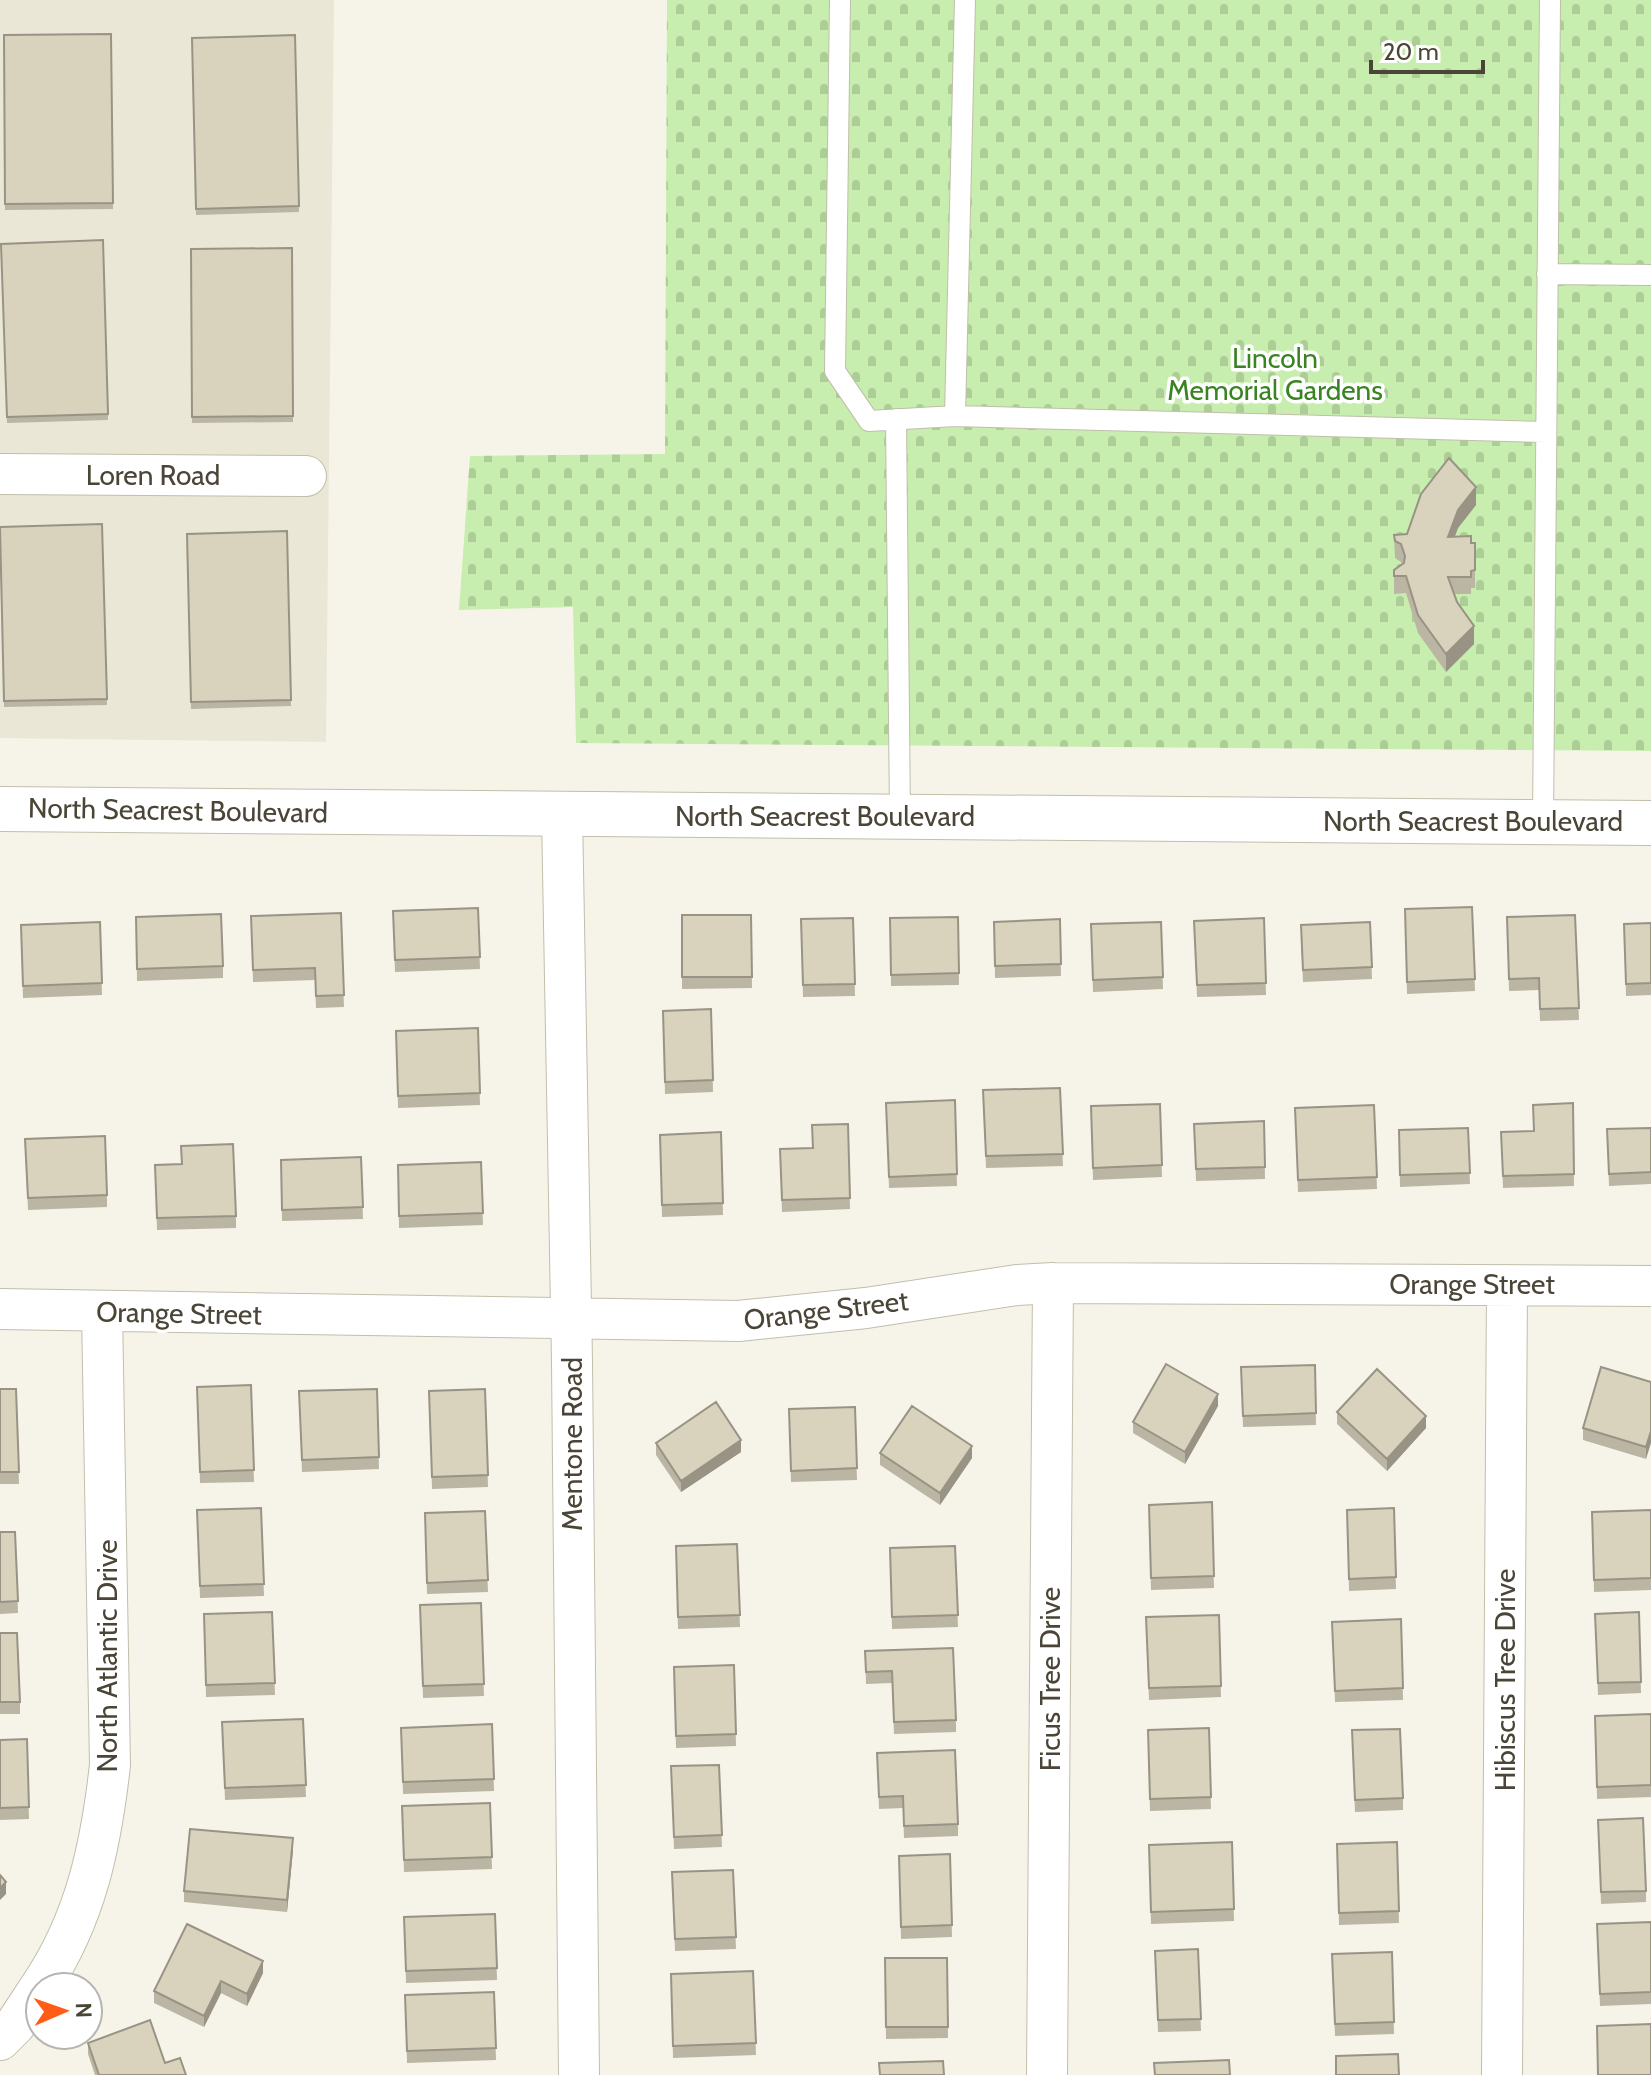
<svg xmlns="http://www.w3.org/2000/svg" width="1651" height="2075" font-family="Cabin,sans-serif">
	<defs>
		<pattern id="cemetery-stones" width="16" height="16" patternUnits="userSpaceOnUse" patternTransform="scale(2)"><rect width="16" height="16" fill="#c7eeae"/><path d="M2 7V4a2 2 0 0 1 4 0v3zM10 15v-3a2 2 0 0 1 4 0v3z" fill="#accd96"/></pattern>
	</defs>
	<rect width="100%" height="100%" fill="#f6f4e9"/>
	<path fill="#eae7d6" d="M0,0H334L326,742L0,738Z"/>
	<path fill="url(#cemetery-stones)" d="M667,0H1651V751L576,743L573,607L459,610L470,456L665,454Z"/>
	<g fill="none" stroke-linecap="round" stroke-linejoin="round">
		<g stroke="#c2beaa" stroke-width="22">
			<path id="service" d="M840,0L835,371L869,421L955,416L965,0
				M1547,274L1651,275
				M955,416L1546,432
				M896,419L900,817
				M1543,822L1550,0"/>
		</g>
		<g stroke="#c2beaa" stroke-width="42">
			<path id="minor" d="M0,474L306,476
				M562,814L572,1362L579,2075
				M0,1309L738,1321L866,1308L1017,1285L1053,1283L1651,1286
				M40,1987C86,1919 101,1845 110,1765L102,1311
				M0,2040L15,2025L40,1987
				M1047,2075L1053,1283
				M1502,2075L1507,1285"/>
		</g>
		<g stroke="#c2beaa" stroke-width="46">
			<path id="tertiary" d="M0,809L1651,823"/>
		</g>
		<use href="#service" stroke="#fff" stroke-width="20"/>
		<use href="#minor" stroke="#fff" stroke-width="40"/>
		<use href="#tertiary" stroke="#fff" stroke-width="44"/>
	</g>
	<path fill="#bbb5a3" d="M111,34L113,209L5,210L4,35Z
		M295,35L299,212L196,215L192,38Z
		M103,240L108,420L7,423L1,244Z
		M292,248L293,422L192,423L191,249Z
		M1476,505L1458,528L1455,536L1471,543H1475V588H1471V594H1455L1474,644L1446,672L1418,633L1406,593L1394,594V570L1402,564L1401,562L1395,558L1394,535L1407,534Z
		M102,524L107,705L4,707L0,551Z
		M287,531L291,706L191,709L187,534Z
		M1472,907L1475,991L1407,994L1405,909Z
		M478,908L480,969L395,972L393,911Z
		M341,913L344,1007L316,1008L315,980L253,982L251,916Z
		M682,915H751L752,988L682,989Z
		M1575,915L1579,1020L1540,1021L1539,990L1509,991L1507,917Z
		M136,917L223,966V978L137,981Z
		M958,917L959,985L891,986L890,918Z
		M853,918L855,996L803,997L801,919Z
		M1264,918L1266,995L1197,997L1194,921Z
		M1060,919L1061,976L995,978L994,922Z
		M100,922L102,995L23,998L21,925Z
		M1161,922L1163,989L1093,992L1091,924Z
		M1370,922L1372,979L1303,982L1301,937Z
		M1651,923V995L1626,996L1624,924Z
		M711,1009L713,1092L665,1094L663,1011Z
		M478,1028L480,1105L398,1108L396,1031Z
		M1060,1088L1063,1166L986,1168L983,1090Z
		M955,1100L957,1186L889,1188L886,1103Z
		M1573,1103L1574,1186L1503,1188L1501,1132L1534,1131Z
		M1160,1104L1162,1177L1093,1180L1091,1106Z
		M1374,1105L1377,1189L1298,1192L1295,1108Z
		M1264,1121L1265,1179L1196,1181L1194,1124Z
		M848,1124L850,1209L782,1212L780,1149L813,1148Z
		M1468,1128L1470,1184L1400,1187L1399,1130Z
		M1651,1128V1184L1609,1186L1607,1129Z
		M721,1132L723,1215L662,1217L660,1135Z
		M25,1139L107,1195V1207L28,1210Z
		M361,1157L363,1219L282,1221L281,1160Z
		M481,1162L483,1225L399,1228L398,1165Z
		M155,1165L236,1216V1228L157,1230Z
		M1315,1365L1316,1425L1243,1427L1241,1367Z
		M1651,1382L1646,1459L1583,1440V1428Z
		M251,1385L254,1482L200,1483L197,1387Z
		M0,1389H16L19,1484H0Z
		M377,1389L379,1469L302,1472L299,1391Z
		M485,1389L488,1487L432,1489L429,1391Z
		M1218,1406L1185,1464L1133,1433V1422Z
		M855,1407L857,1480L791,1482L789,1409Z
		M1337,1412L1426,1428L1387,1471L1337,1424Z
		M656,1443L741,1452L681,1492L656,1455Z
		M880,1453L972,1458L940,1505L880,1465Z
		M1212,1502L1214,1588L1151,1590L1149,1505Z
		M261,1508L264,1596L200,1598L197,1510Z
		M1394,1508L1396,1589L1349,1591L1347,1510Z
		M1651,1510V1590L1594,1592L1592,1512Z
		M485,1511L488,1592L427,1594L425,1513Z
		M0,1532H15L18,1613L0,1614Z
		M737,1544L740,1627L678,1629L676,1546Z
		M955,1546L958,1627L892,1629L890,1548Z
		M481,1603L484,1696L423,1698L420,1605Z
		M272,1612L275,1695L206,1697L204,1614Z
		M1639,1612L1641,1693L1598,1695L1595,1614Z
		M1219,1615L1221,1697L1149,1700L1146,1617Z
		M1401,1619L1403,1700L1335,1702L1332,1622Z
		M0,1633L20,1702V1714H0Z
		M865,1651L956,1720V1732L894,1734L892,1683L866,1684Z
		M734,1665L736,1746L676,1748L674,1667Z
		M1651,1714V1797L1597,1799L1595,1716Z
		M303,1719L306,1797L225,1800L222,1722Z
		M492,1724L494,1791L403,1794L401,1728Z
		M1209,1728L1211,1809L1150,1811L1148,1730Z
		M1352,1730L1403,1798V1810L1355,1812Z
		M27,1739L29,1819L0,1820V1740Z
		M877,1753L958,1824V1836L904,1838L903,1808L879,1809Z
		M719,1765L722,1847L674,1849L671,1766Z
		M490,1803L492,1869L404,1872L402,1806Z
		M1598,1820L1646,1891V1902L1601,1904Z
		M1232,1842L1234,1921L1151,1924L1149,1845Z
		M1397,1842L1399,1923L1339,1925L1337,1844Z
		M293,1850L287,1912L184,1902V1891Z
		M950,1854L952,1937L901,1939L899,1856Z
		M733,1870L736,1949L675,1951L672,1872Z
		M495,1914L497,1980L406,1983L404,1917Z
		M1651,1922V2004L1600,2006L1597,1924Z
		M1198,1949L1201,2031L1158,2032L1155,1951Z
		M1392,1952L1394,2034L1335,2036L1332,1954Z
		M885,1958H947L948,2038L886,2039Z
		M753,1971L756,2055L673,2058L671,1974Z
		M263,1973L247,2006L221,1993L204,2027L154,2003V1991Z
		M494,1992L496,2060L407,2063L405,1995Z
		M88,2043L165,2063L186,2075H95L88,2054Z"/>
	<path fill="#989384" d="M1476,487V505L1458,528L1448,554V537L1458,510Z
		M1474,626V644L1446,672V654Z
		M1218,1394V1406L1185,1464V1452Z
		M1426,1416V1428L1387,1471V1459Z
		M1651,1431V1443L1646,1459V1447Z
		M741,1440V1452L681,1492V1481Z
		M972,1446V1458L940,1505V1493Z
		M293,1838V1850L287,1912V1900Z
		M6,1882V1894L0,1900V1888Z
		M263,1961V1973L247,2006V1994Z
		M221,1981V1993L204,2027V2016Z"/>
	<path fill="#d9d2bd" stroke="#989384" stroke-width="2" d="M111,34L113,203L5,204L4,35Z
		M295,35L299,206L196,209L192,38Z
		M103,240L108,414L7,417L1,244Z
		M292,248L293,416L192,417L191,249Z
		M1449,458L1476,487L1458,510L1448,537L1471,536V543H1475V570L1471,571V577H1448L1457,602L1474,626L1446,654L1418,615L1406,576H1394V570L1404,563L1405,556L1401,544L1395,541L1394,535L1407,534L1421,494Z
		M102,524L107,699L4,701L0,527Z
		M287,531L291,700L191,702L187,534Z
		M1472,907L1475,979L1407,982L1405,909Z
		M478,908L480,957L395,960L393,911Z
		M341,913L344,995L316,996L315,968L253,970L251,916Z
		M221,914L223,966L137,969L136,917Z
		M682,915H751L752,977H682Z
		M1575,915L1579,1008L1540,1009L1539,978L1509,979L1507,917Z
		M958,917L959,973L891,975L890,918Z
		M853,918L855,984L803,985L801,919Z
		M1264,918L1266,983L1197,985L1194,921Z
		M1060,919L1061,964L995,966L994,922Z
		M100,922L102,983L23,986L21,925Z
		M1161,922L1163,977L1093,980L1091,924Z
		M1370,922L1372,967L1303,970L1301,925Z
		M1651,923V983L1626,984L1624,924Z
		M711,1009L713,1080L665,1082L663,1011Z
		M478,1028L480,1093L398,1096L396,1031Z
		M1060,1088L1063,1154L986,1156L983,1090Z
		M955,1100L957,1174L889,1177L886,1103Z
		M1573,1103L1574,1174L1503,1176L1501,1132L1534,1131L1533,1105Z
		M1160,1104L1162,1165L1093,1168L1091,1106Z
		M1374,1105L1377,1177L1298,1180L1295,1108Z
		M1264,1121L1265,1167L1196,1169L1194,1124Z
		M848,1124L850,1198L782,1200L780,1149L813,1148L812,1125Z
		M1468,1128L1470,1173L1400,1175L1399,1130Z
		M1651,1128V1172L1609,1174L1607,1129Z
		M721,1132L723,1203L662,1205L660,1135Z
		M105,1136L107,1195L28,1198L25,1139Z
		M233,1144L236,1216L157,1218L155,1165L182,1164L181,1146Z
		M361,1157L363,1207L282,1210L281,1160Z
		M481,1162L483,1213L399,1216L398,1165Z
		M1166,1364L1218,1394L1185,1452L1133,1422Z
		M1315,1365L1316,1413L1243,1416L1241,1367Z
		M1601,1367L1651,1382V1431L1646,1447L1583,1428Z
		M1377,1369L1426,1416L1387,1459L1337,1412Z
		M251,1385L254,1470L200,1472L197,1387Z
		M0,1389H16L19,1472H0Z
		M377,1389L379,1457L302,1460L299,1391Z
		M485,1389L488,1475L432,1477L429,1391Z
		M716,1402L741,1440L681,1481L656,1443Z
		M912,1406L972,1446L940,1493L880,1453Z
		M855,1407L857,1468L791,1471L789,1409Z
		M1212,1502L1214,1576L1151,1578L1149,1505Z
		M261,1508L264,1584L200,1586L197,1510Z
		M1394,1508L1396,1577L1349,1579L1347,1510Z
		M1651,1510V1578L1594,1580L1592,1512Z
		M485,1511L488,1580L427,1583L425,1513Z
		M0,1532H15L18,1601L0,1602Z
		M737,1544L740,1615L678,1617L676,1546Z
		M955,1546L958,1615L892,1617L890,1548Z
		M481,1603L484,1684L423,1686L420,1605Z
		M272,1612L275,1683L206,1685L204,1614Z
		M1639,1612L1641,1682L1598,1683L1595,1614Z
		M1219,1615L1221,1686L1149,1688L1146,1617Z
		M1401,1619L1403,1688L1335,1691L1332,1622Z
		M0,1633H17L20,1702H0Z
		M953,1648L956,1720L894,1722L892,1671L866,1672L865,1651Z
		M734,1665L736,1734L676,1736L674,1667Z
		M1651,1714V1785L1597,1787L1595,1716Z
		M303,1719L306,1785L225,1788L222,1722Z
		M492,1724L494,1779L403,1782L401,1728Z
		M1209,1728L1211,1797L1150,1799L1148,1730Z
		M1400,1729L1403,1798L1355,1800L1352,1730Z
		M27,1739L29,1807L0,1808V1740Z
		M955,1750L958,1824L904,1826L903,1796L879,1797L877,1753Z
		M719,1765L722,1835L674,1837L671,1766Z
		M490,1803L492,1857L404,1860L402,1806Z
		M1643,1818L1646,1891L1601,1892L1598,1820Z
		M190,1829L293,1838L287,1900L184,1891Z
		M1232,1842L1234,1909L1151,1912L1149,1845Z
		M1397,1842L1399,1911L1339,1913L1337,1844Z
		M950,1854L952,1925L901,1927L899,1856Z
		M733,1870L736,1937L675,1939L672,1872Z
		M0,1875L6,1882L0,1888Z
		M495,1914L497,1968L406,1971L404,1917Z
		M1651,1922V1992L1600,1994L1597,1924Z
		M187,1924L263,1961L247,1994L221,1981L204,2016L154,1991Z
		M1198,1949L1201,2019L1158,2020L1155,1951Z
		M1392,1952L1394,2022L1335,2024L1332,1954Z
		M885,1958H947L948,2027H886Z
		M753,1971L756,2043L673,2046L671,1974Z
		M494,1992L496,2048L407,2051L405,1995Z
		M150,2020L165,2063L180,2058L186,2075H99L88,2043Z
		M1651,2024V2075H1598L1597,2026Z
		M1398,2054L1399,2075H1336V2056Z
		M1229,2060L1230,2075H1155L1154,2063Z
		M943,2061L944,2075H880L879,2063Z"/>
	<g text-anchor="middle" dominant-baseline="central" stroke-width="7" stroke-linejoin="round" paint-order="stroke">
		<g font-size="28" fill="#398322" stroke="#fff">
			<text x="1275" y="358">Lincoln<tspan x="1275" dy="32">Memorial Gardens</tspan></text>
		</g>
		<g font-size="28" fill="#4a4536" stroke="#fff">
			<text x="153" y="475">Loren Road</text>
			<text transform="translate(178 810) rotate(1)">North Seacrest Boulevard</text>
			<text x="825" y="816">North Seacrest Boulevard</text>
			<text x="1473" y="821">North Seacrest Boulevard</text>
			<text x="1472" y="1284">Orange Street</text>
			<text transform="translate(826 1310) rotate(-7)">Orange Street</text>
			<text transform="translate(179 1313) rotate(1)">Orange Street</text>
			<text transform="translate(572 1444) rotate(-90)">Mentone Road</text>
			<text transform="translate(107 1656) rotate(-90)">North Atlantic Drive</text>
			<text transform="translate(1050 1679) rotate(-90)">Ficus Tree Drive</text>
			<text transform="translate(1505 1680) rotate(-90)">Hibiscus Tree Drive</text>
		</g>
	</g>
	<g transform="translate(64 2011) rotate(88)"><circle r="38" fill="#ffffff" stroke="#b7b5af" stroke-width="2"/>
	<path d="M0-6L14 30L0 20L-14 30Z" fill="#ff5c17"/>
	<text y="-12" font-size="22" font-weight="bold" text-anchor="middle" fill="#4a4536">N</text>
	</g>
	<path d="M1371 60v12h112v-12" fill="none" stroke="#4a4536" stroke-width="4"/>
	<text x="1383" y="60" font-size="24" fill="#4a4536" stroke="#ffffff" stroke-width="6" paint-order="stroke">20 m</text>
</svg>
